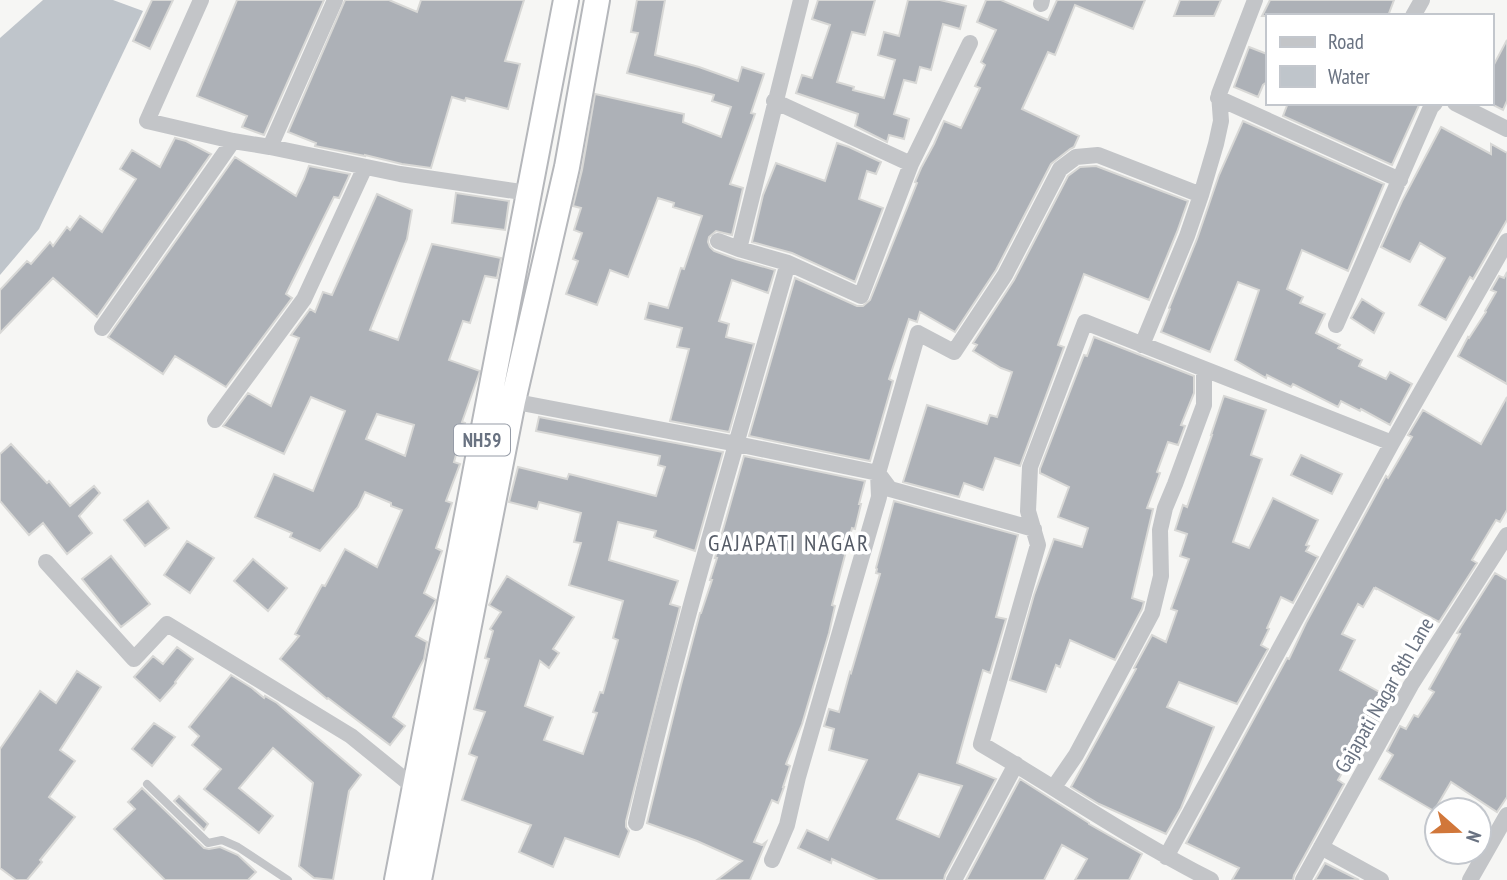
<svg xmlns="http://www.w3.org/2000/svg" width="1507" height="880" font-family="'PT Sans Narrow',sans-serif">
	<rect width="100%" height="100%" fill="#f6f6f4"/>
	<path fill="#bfc5cb" d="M43,0H113L143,11L39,229L0,275V38Z"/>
	<path fill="#adb1b7" stroke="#d8d8d6" stroke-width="2" fill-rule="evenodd" d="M152,0H173L150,49L133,41Z
		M237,0H324L264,135L242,127L247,116L197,96Z
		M345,0H389L417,12L421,0H524L505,61L520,64L508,109L466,98L465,101L452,97L431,168L402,164L365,155V156L315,146L316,143L288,132Z
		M637,0H665L655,55L699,67L738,81L742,67L764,74L751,113L755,114L730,184L743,188L732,235L716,231L709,237L708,242L710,247L714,251L736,259L775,270L768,293L732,280L719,321L729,324L726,337L754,344L729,432L670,421L689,349L677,347L682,328L645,319L649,303L668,308L681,268L684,269L702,216L673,207L674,203L658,198L628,277L610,270L597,305L566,294L578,261L573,259L582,233L574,230L581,208L573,206L582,170L595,94L684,114L683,122L721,137L731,107L712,101L714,95L627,73L638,33L631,32Z
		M818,0H875L865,35L852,32L837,82L854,87L853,90L884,98L895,60L878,55L884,32L899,36L908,0H940L966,6L960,29L943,24L931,70L920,67L916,83L904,80L894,114L909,119L904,139L889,135L887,142L855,126L858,114L796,93L802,75L812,78L830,25L812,19Z
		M986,0H1001L1048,20L1057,0H1145L1133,29L1075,5L1055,55L1048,52L1022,109L1079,136L1074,147L1070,149L1051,164L996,270L955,332L920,312L917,322L909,319L889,379L893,381L870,461L749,436L795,278L857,306H863L870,300L917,183L915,182L921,168L934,144L944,121L961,128L980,88L975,86L985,65L981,62L996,30L977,22Z
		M1180,0H1221L1214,16H1174Z
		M1270,0H1394L1388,16H1262Z
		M1507,40V101L1503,110L1491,104V70Z
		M1249,47L1267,54V82L1263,85L1258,97L1234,87Z
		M1288,103H1420L1392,165L1283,116Z
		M1243,121L1384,184L1348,271L1302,250L1287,289L1303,297L1300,303L1325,314L1316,333L1340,345L1338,348L1362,360L1359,366L1386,379L1390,372L1412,384L1390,425L1361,409L1360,411L1341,401L1338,407L1293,384L1291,387L1267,375L1266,378L1235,360L1259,290L1238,282L1210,352L1161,332L1170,309L1169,308L1197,239L1219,175Z
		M1441,127L1491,154V144L1507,153V220L1473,279L1470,277L1446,320L1419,305L1445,258L1420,243L1410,262L1381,247L1402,201Z
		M175,138L186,141L211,154L97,317L53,278L0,333V290L27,261L31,264L50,242L53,246L67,227L70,230L80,216L102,232L136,179L120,169L132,150L160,167Z
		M837,143L849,147L881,162L876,174L867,171L859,199L883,208L855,282L792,253L752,242L763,195L776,163L825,181Z
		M235,157L296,196L304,179L309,166L350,174L339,198L334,197L286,294L292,298L226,387L175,356L163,374L108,337Z
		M1096,166L1188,201L1177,232L1149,300L1084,274L1058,345L1064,347L1020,466L995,458L983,490L964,483L959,497L903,482L927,405L987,424L990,415L997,417L1012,372L1001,368L973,351L977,345L973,343L1014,280L1068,176L1080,167Z
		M456,193L509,201L505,230L452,223Z
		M377,194L412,210L407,239L370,330L398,340L432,244L501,258L497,278L485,276L470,323L463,321L449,360L480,371L462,422L465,423L454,462L460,464L446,501L452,503L436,548L442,551L424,593L436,600L416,636L427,642L424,659L393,717L405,726L390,745L328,698L327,699L280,659L299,636L295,634L322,585L325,586L345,549L377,567L402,510L391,506V503L365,492L358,507L320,551L290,537L292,533L255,517L274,474L313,491L345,411L311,397L284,454L223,426L248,393L271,406L299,338L291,335L310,309L315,312L323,292L332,295ZM377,414L414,425L405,456L366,439Z
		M1507,272V384L1458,356L1468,337L1469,338L1486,312L1485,311L1496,292L1491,290L1499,276L1504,278Z
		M1362,299L1384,313L1374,333L1351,318Z
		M1094,337L1194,376V393L1181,425L1185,426L1178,445L1168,442L1157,472L1160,473L1147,508L1153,509L1132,598L1144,602L1142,609L1115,660L1070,640L1060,667L1056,665L1046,692L1010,680L1034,595L1054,539L1082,547L1088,528L1058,517L1069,487L1040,473V469L1084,355L1087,356Z
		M1224,396L1266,410L1251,455L1262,459L1233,542L1249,548L1273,498L1318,520L1306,545L1309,546L1306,551L1318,557L1293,603L1281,597L1267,628L1269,629L1261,645L1268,649L1237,704L1179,682L1167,707L1214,727L1181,808L1166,834L1099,804L1071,787L1136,669L1134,668L1152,635L1166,642L1177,611L1171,609L1189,559L1180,556L1187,534L1175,530L1183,505L1187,507L1212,435H1211Z
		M1507,397V510L1500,522L1496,520L1472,560L1477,563L1439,622L1376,588V589L1374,588L1363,607L1358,604L1342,634L1355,640L1340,670L1390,698L1381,715H1382L1368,740L1362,737L1338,780L1344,784L1294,875L1293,880H1232L1239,868L1186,843L1287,658L1289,659L1306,623L1386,476L1388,478L1412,437L1408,435L1423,410L1481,444Z
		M539,417L723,452L695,551L654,537L656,531L618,522L609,560L678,581L670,604L680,607L626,821V827L629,831L619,857L565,838L553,867L519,852L531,825L462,800L477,757L469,754L485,712L474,709L489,659L485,658L493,631L490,629L501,612L489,605L507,576L574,617L553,649L559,653L549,668L540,661L525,706L553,717L544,740L583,754L597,713L593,712L600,692L603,693L618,640L613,638L623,601L569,585L581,543L574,542L581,513L539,502L537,509L509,502L518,467L567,479L569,474L656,496L665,467L658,465L660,456L536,431Z
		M11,444L47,483L49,481L70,506L94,486L100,493L79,516L92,533L67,554L43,523L29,535L0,501V454Z
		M1301,455L1342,474L1332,494L1291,475Z
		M744,456L865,481L859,504H861L855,529L852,528L832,605L835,606L829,633L802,724L786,764L790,766L783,787H784L778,803L772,800L754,842L762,845L766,842L750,880H717L742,861L697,841L647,823L681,685L700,613H701L712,580H710L717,558H715Z
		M148,501L169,528L145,546L124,520Z
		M894,501L1018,535L996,617L1006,619L990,673L983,670L957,763L996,779L945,875L944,880H878L832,859L831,863L798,848L807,830L828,840L867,760L829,750L834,729L824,726L829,709L839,712L850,672L851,673L880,574L876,573L877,569L876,568ZM919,774L962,786L939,837L897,819Z
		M187,541L214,558L190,593L164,575Z
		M111,556L150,604L121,627L82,579Z
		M253,559L287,588L268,611L234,581Z
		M1495,573L1507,580V797L1497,812L1451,782L1434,811L1379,779L1393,755L1387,751L1400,726L1406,729L1414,715L1418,717L1434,692L1429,689L1460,634L1457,633Z
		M177,647L193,659L175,682L176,683L160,701L134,677L153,656L163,664Z
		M77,671L101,687L60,750L75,761L49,797L75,817L40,860L42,862L27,880H16L0,868V749L40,691L56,703Z
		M231,675L252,688L264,698L265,696L277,703L361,775L349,791L333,880L314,878L299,866L313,783L273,748L239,788L273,816L259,833L204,789L221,769L192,745L199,736L189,727Z
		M154,723L175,737L152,766L132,749Z
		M1020,779L1089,823V824L1142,854L1129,880H1075L1087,859L1062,845L1044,880H966Z
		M142,788L204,848L209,849L220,847L238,855L256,872L248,880H165L114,829L135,809L128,802Z
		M179,796L208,824L204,830L174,801Z
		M1325,863L1359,880H1315Z"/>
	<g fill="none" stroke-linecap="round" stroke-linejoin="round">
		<g stroke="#b5b7bb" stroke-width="28">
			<path id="trunk" d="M397,880L566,0
				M419,880L513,401L567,167L597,0"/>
		</g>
		<path stroke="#c3c5c8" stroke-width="8" d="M147,784L208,843L222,840L238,847L288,880"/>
		<path stroke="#c3c5c8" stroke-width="16" d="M201,0L147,121L233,141L270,147L400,174L528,193
			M1041,4L1042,0
			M1413,16L1422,0
			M1218,98L1400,180
			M774,101L911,164L970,43
			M1455,103L1507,129
			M270,147L335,0
			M739,249L801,0
			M788,263L861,296L911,164
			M1336,325L1431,107L1435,103
			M102,328L233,141
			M1142,345L1187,236L1201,195L1216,144L1221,121L1219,94L1255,0
			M506,400L737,444L878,473L890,489L1034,529
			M215,420L304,299L365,167
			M46,562L134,659L167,624L351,736L415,788
			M1054,787L1076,755L1152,613L1161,576L1160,530L1165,508L1175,484L1204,405V369
			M636,823C679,635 735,449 788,263L739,249L718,241
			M1321,847L1381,880
			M1166,857L1392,443L1507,241
			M772,860L787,825L798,777L879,497L878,473L918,333L954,352L1005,275L1060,169L1076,157L1098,155L1201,195
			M954,880L1016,764
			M1211,880C1132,840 1058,789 981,744L1038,545L1028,511L1030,467L1085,322L1392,443
			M1303,880L1411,685L1507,535
			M1470,880L1507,815"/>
		<use href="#trunk" stroke="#fff" stroke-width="24"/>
	</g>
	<g text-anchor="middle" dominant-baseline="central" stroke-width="7" stroke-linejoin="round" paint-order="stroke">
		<rect fill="#fff" stroke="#969ca7" stroke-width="2" x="454" y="424.5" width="56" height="31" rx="5"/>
		<g font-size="19" font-weight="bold" fill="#697281">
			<text x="482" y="440">NH59</text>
		</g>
		<g font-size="21" fill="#697281" stroke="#fff">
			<text transform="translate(1384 695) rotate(-60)">Gajapati Nagar 8th Lane</text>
		</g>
		<g font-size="23" letter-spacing="2" fill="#565c67" stroke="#fff">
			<text x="789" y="542">GAJAPATI NAGAR</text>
		</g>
	</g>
	<rect x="1266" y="14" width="228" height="91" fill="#ffffff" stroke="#c3c7cd" stroke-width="2"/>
	<rect x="1280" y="37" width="35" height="10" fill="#c3c5c8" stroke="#c3c7cd" stroke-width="2"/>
	<text x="1328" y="49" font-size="21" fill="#697281">Road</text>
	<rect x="1280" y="66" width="35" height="21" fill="#bfc5cb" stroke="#c3c7cd" stroke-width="2"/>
	<text x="1328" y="84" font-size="21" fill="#697281">Water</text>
	<g transform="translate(1458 831) rotate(110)"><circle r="33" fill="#ffffff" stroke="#c3c7cd" stroke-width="2"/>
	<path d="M0-5L12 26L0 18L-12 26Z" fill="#d1773a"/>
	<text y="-10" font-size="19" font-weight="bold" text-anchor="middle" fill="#697281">N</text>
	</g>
</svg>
